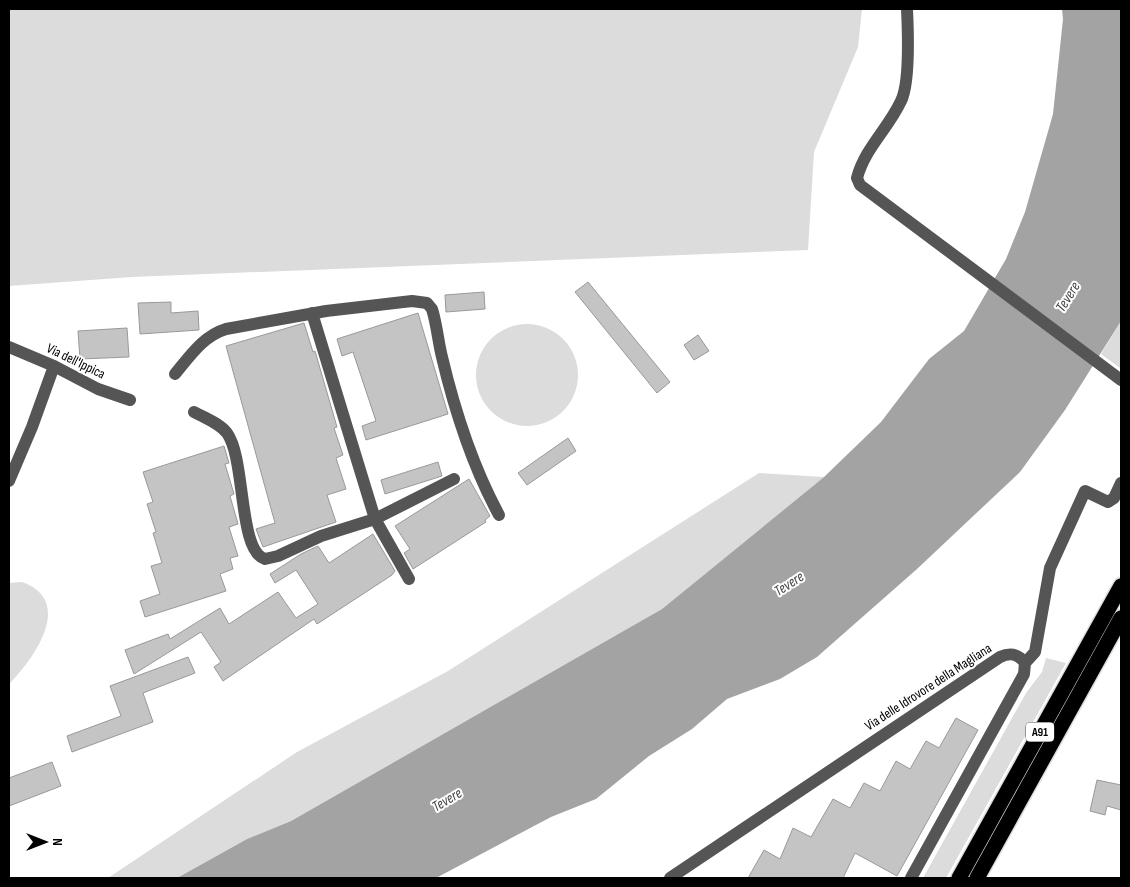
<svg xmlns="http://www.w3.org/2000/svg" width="1130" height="887" font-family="'Sofia Sans Condensed',sans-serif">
	<rect width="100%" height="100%" fill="#fff"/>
	<path fill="#dcdcdc" d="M9,9H862L858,47L814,152L808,250L132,277L9,286Z
		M1121,321V367L1120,368L1101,354Z
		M476 375a51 51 0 1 1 102 0a51 51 0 1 1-102 0Z
		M759,473L824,477L662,609L291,821L247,839L177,878H108L297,752L448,671Z
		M22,582C76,601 33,660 9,684V583Z
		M1046,658L1066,663L946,878H923L1026,693L1042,672Z"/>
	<path fill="#a3a3a3" d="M1062,9H1121V321L1065,410L1020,472L917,569L817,657L780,679L727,699L692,729L649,756L596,799L551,817L436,878H177L247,839L291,821L662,609L824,477L881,422L929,359L964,331L1006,259L1025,212L1053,114L1063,19Z"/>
	<path fill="#c4c4c4" stroke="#999" d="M588,282L670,382L657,393L575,292Z
		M484,292L485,309L446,312L445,295Z
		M171,302V313L198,311L199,330L140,334L138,303Z
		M418,313L448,414L366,440L362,426L376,421L353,352L342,356L337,339Z
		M304,323L313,352L315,351L337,427L334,428L343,455L336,458L346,489L327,495L336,522L263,547L256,529L275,523L226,346Z
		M127,328L129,357L80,359L78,331Z
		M698,335L709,351L694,360L684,345Z
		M568,438L576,451L527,485L518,473Z
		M224,446L229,463L225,464L234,494L230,496L238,524L229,527L238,556L230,558L233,569L220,574L226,591L145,617L140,601L160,594L151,566L162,563L153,533L156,532L147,504L153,502L143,472Z
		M438,462L442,476L385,494L381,480Z
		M469,479L490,516L485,520L486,522L413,569L404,553L410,549L395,526Z
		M373,534L395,571L392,575L317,624L314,619L223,681L214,667L221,662L201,632L134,674L125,650L168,634L170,639L220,608L229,624L278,592L296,618L318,604L296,570L275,583L270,574L301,554L318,546L329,563Z
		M188,657L195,673L143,693L153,722L72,752L67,736L121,716L110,686Z
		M956,718L978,730L897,876L855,853L843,878H748L764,850L780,859L793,828L811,837L833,799L850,808L864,783L880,791L896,761L910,769L926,741L939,748Z
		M52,762L61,786L9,806V778Z
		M1097,780L1121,785V810L1107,806L1105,815L1090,811Z"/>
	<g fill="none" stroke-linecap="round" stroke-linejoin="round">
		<g stroke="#dbdbdb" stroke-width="18">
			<path id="highway" d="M959,878L1121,586
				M977,878L1121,618"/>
		</g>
		<path stroke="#555" stroke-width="12" d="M907,9C908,30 910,83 901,101C888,129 865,148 857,178L860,185L1121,380
			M312,313L375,519L409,579
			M9,347L54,366L98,389L130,400
			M175,374C190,356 203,336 226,329L326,311L412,301L427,303L432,309C437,325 438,341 442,357C455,412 472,465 499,515
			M194,412C205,418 219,423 227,433C246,459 238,551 265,559L278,556L321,536L375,519L454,479
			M9,481L32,427L54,366
			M1025,663L1035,652L1050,568L1085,491L1108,502L1114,498L1121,483
			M670,878L1000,657C1011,652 1018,654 1025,663L1024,674L911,878"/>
		<use href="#highway" stroke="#000" stroke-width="15"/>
	</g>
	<g text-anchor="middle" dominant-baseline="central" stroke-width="4" stroke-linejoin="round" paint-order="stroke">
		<rect fill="#fff" stroke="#4c4c4c" stroke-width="1" x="1026" y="722.5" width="28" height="19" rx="4"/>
		<g font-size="12" font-weight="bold" fill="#000">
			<text x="1040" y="732">A91</text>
		</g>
		<g font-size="14" fill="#000" stroke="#fff">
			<text transform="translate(76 361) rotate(26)">Via dell'Ippica</text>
			<text transform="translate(928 687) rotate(-33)">Via delle Idrovore della Magliana</text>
		</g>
		<g font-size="15" font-style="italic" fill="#444" stroke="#fff">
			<text transform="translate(1068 297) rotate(-58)">Tevere</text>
			<text transform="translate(789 584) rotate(-33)">Tevere</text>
			<text transform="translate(447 800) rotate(-31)">Tevere</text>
		</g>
	</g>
	<rect width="1130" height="887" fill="none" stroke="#000000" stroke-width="20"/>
	<g transform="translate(45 842) rotate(90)" stroke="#ffffff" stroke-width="4" paint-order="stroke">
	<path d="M0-4L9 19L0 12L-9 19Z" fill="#000000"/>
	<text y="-8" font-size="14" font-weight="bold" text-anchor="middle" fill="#000000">N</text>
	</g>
</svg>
